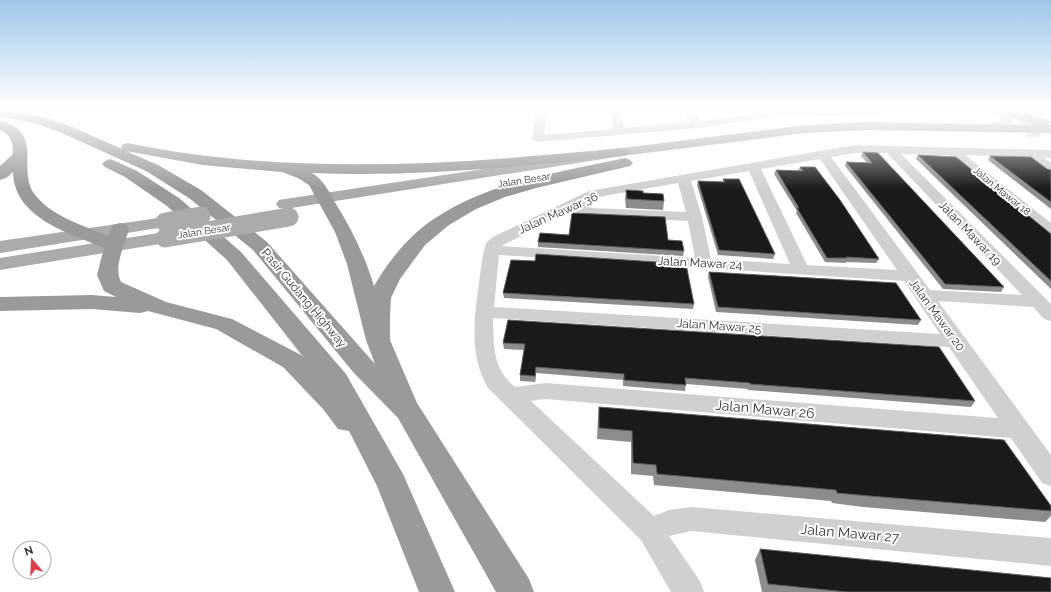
<svg xmlns="http://www.w3.org/2000/svg" width="1051" height="592" font-family="Raleway,sans-serif">
	<rect width="100%" height="100%" fill="#fff"/>
	<g fill="none" stroke-linecap="round" stroke-linejoin="round">
		<path fill="#d0d0d0" fill-rule="evenodd" d="M537,107H547L544,135L613,129L611,107H621L624,128L690,122L683,107H693L701,121L787,109L864,110L862,107H872L877,113L872,116L787,115L697,128L538,142L534,141L532,139Z
			M983,107H995L1004,112L1001,109L1002,107H1010L1040,126L1042,133L1037,137H1029L1027,135L1030,129L1010,116L1013,122C1007,129 987,132 978,129L976,127L978,125L1002,121Z
			M1020,107L1051,108V114H1040L1021,109Z
			M855,145L1051,150V158L1043,157L1051,163V173L1046,172L1026,157L965,155L1051,223V235L1046,233L949,155L901,154L1051,304V321L1044,319L1033,307L938,301L1051,455V486L1042,483L1011,438L545,399L531,401L654,516L669,510L691,507L1051,538V566L691,531L669,536L700,581L704,592H671L641,540L488,388C469,355 474,319 479,283C481,269 482,256 486,243L493,237L589,191ZM855,153H887L1022,295L930,290L831,157ZM820,159L897,270L807,265L761,169ZM749,171L790,264L711,259L702,217L691,181ZM678,183L686,212L592,208L584,204L598,197ZM573,210L579,214L592,216L688,221L695,258L501,246ZM499,255L904,281L940,334L494,307ZM493,318L949,347L998,418L545,383L515,387C492,368 494,346 493,318Z"/>
		<path fill="#ababab" fill-rule="evenodd" d="M1010,107L1048,120L1050,123L1048,125H1051V133L867,130L805,133L622,156L285,209L279,208L276,204L279,200L285,199L622,148L805,125L867,122L1035,125L1005,114L1004,111L1005,108Z
			M165,217L171,218L174,222L171,226L0,253V241Z
			M165,232L172,234L175,238L172,242L0,270V258Z"/>
		<path fill="#9a9a9a" fill-rule="evenodd" d="M0,108L46,118L72,127L122,149L121,147L123,144L128,143C291,177 458,164 622,148L627,149L629,152L627,155L622,156C519,167 415,177 312,173C324,180 329,192 336,204C352,230 365,256 374,286C389,260 411,233 437,217C492,181 562,172 625,158L630,160L633,163L630,166L536,188L505,197L476,209L449,225L425,245L400,279L391,298L390,316V340L417,403L529,579L534,592H496L398,418L353,372L253,250L189,198L146,171L62,133L37,124L0,116ZM126,151L203,165L282,172L298,178L309,185L335,232L347,264L366,340L375,364L267,242L201,190L158,165Z
			M0,121C46,132 15,171 36,196C53,217 85,226 108,236L113,225L120,223L127,225L129,229C125,245 113,266 121,282L166,302L232,319L301,355L304,358L227,260L167,206L125,177L105,167L102,164L105,161L110,159L115,161L137,171L179,198L241,252L346,374L403,474L455,592H419L377,486L349,431L338,429L323,409L283,367L216,329L148,311L140,313L92,309L0,311V297L92,295L116,297L104,291L97,275L104,248C69,233 14,218 13,172L6,178L0,180V166L13,154C13,142 11,135 0,130Z"/>
		<path stroke="#ababab" stroke-width="19" d="M165,222L201,216
			M165,238L289,217"/>
	</g>
	<path fill="#8c8c8c" d="M888,107H977L975,110L890,108Z
		M863,152L1004,287L1001,292L943,289L845,166L846,162L867,163L861,156Z
		M918,155L1051,234V289L916,159Z
		M990,156L1051,170V209L988,160Z
		M800,167L879,259L876,263L846,262V263L825,262L796,213L797,211L774,174L776,170L798,171Z
		M723,179L775,254L773,259L718,255L697,185L698,181L723,182Z
		M626,190L643,193L664,201L663,210L626,208L625,199Z
		M668,240L684,251L683,256L538,247V242Z
		M709,272L921,320L918,325L716,312L708,277Z
		M503,293L694,304L693,309L504,298Z
		M508,320L975,401L971,407L748,390V389L686,384L685,391L623,386V380L536,373L535,382L520,381V375L524,350L504,349L503,343Z
		M599,407L1051,506V516L1045,522L863,507L832,503L831,501L654,485L653,476L631,474V442L597,439L598,417Z
		M760,549L1051,592H762L755,560Z"/>
	<path fill="#5f5f5f" d="M536,367V373L535,382V376Z"/>
	<path fill="#1a1a1a" stroke="#5f5f5f" d="M863,152L878,153L1004,287L945,284L846,162L872,163Z
		M918,155L956,157L1002,194L1051,234V281Z
		M990,156L1031,157L1047,169L1051,170V202Z
		M800,167H815L840,200L879,259L846,257L847,258H827L797,208H799L776,170L803,171Z
		M723,179H739L775,254L719,250L698,181L725,182Z
		M626,190L643,191V193L663,194L664,201L627,199Z
		M572,213L665,217L668,240L682,241L684,251L538,242L540,233L569,235Z
		M536,254L686,264L694,304L503,293L511,260L535,261Z
		M709,272L896,283L921,320L718,307Z
		M508,320L939,347L975,401L750,384V383L685,378L686,385L660,383L624,380V374L536,367L535,376L520,375L525,344L503,343Z
		M599,407L1004,440L1051,506V511L870,496L837,493L836,490L657,474L656,465L633,463L632,431L599,428Z
		M760,549L1051,578V592H847L768,584Z"/>
	<linearGradient id="sky" x2="0" y2="1"><stop stop-color="#9ec6ea"/><stop offset="0.57" stop-color="#fff"/><stop offset="1" stop-color="#fff" stop-opacity="0"/></linearGradient>
	<rect width="1051" height="189" fill="url(#sky)"/>
	<g text-anchor="middle" dominant-baseline="central" stroke-width="4" stroke-linejoin="round" paint-order="stroke">
		<g font-size="10" fill="#333" stroke="#fff">
			<text transform="translate(524 180) rotate(-9)">Jalan Besar</text>
			<text transform="translate(1002 191) rotate(39)">Jalan Mawar 18</text>
			<text transform="translate(204 231) rotate(-9)">Jalan Besar</text>
		</g>
		<g font-size="12" fill="#333" stroke="#fff">
			<text transform="translate(558 213) rotate(-24)">Jalan Mawar 36</text>
			<text transform="translate(970 233) rotate(46)">Jalan Mawar 19</text>
			<text transform="translate(700 263) rotate(3)">Jalan Mawar 24</text>
			<text transform="translate(304 298) rotate(50)">Pasir Gudang Highway</text>
			<text transform="translate(937 315) rotate(54)">Jalan Mawar 20</text>
			<text transform="translate(719 326) rotate(4)">Jalan Mawar 25</text>
		</g>
		<g font-size="14" fill="#333" stroke="#fff">
			<text transform="translate(765 409) rotate(5)">Jalan Mawar 26</text>
			<text transform="translate(850 533) rotate(5)">Jalan Mawar 27</text>
		</g>
	</g>
	<g transform="translate(32 560) rotate(341)"><circle r="19" fill="#ffffff" stroke="#adadad"/>
	<path d="M0-3L7 15L0 10L-7 15Z" fill="#e63946"/>
	<text y="-6" font-size="11" font-weight="bold" text-anchor="middle" fill="#333333">N</text>
	</g>
</svg>
